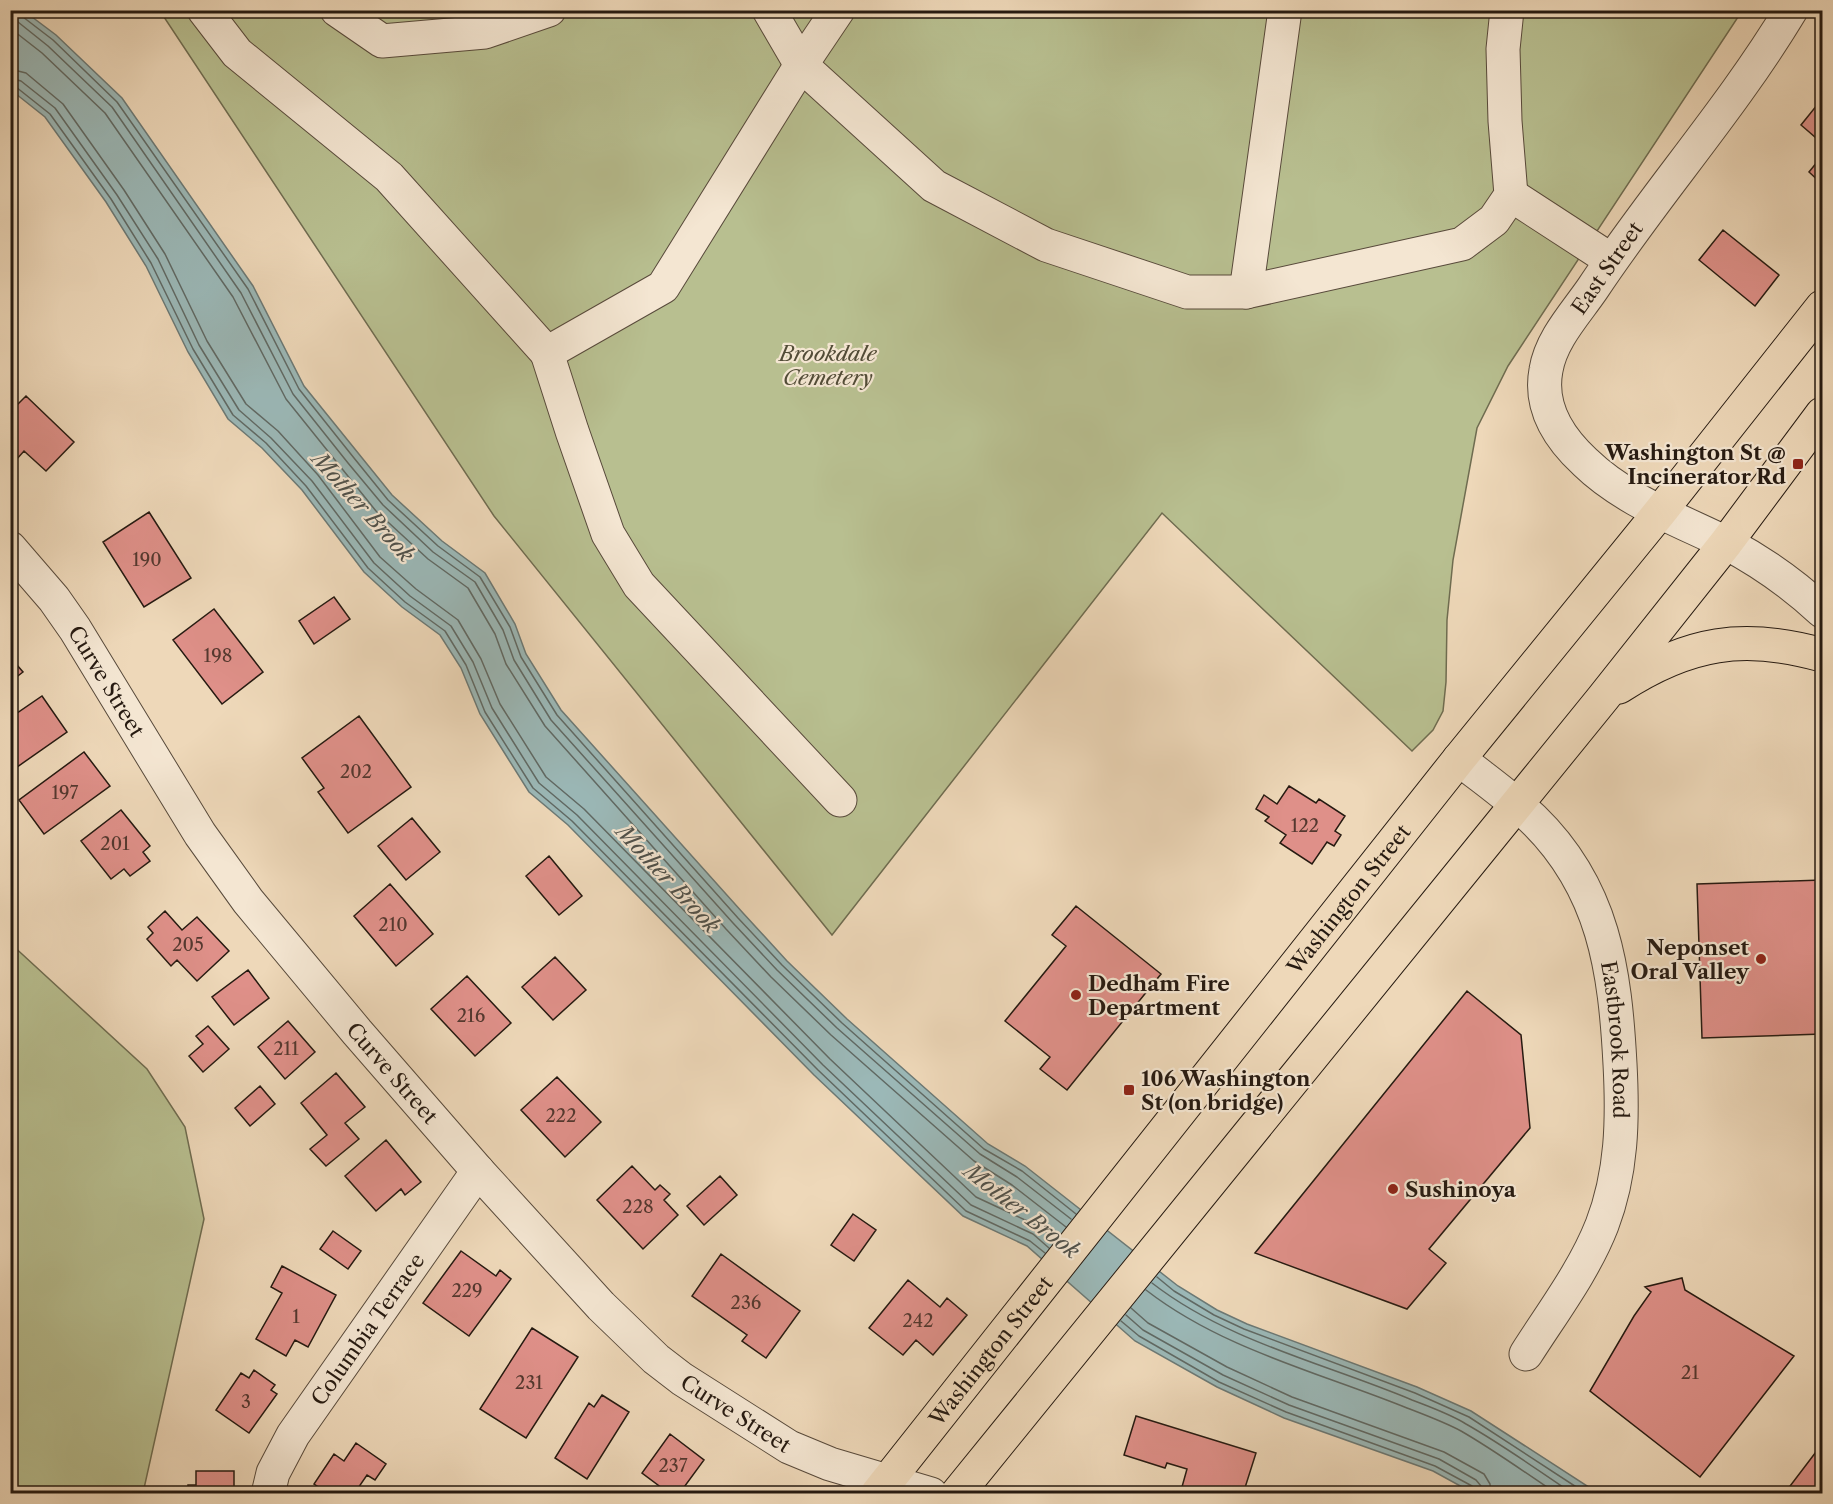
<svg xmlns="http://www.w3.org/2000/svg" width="1833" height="1504" font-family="'Libre Caslon Text',serif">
	<rect width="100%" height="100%" fill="#eed8b9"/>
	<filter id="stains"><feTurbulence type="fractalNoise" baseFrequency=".00333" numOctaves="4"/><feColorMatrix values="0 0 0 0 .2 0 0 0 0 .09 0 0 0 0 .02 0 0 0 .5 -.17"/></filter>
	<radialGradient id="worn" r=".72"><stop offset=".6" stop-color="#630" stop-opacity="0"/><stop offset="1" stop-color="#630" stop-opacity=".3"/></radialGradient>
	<path fill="#b8bf90" stroke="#6f6c50" stroke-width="1.5" d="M160,11H1742L1508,366L1477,428L1453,560L1447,620L1446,682L1443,711L1433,730L1412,751L1162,513L832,935L494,516Z
		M10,943L147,1069L185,1127L204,1219L143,1493H11Z"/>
	<path fill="#9bb8b7" stroke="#6c7975" stroke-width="1.5" d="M10,11H24L56,35L122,98L253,286L304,386L392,495L442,541L485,573L515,624L526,654L561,710L743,913L787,961L847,1019L988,1144L1025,1166L1178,1286L1217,1310L1247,1324L1417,1387L1471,1411L1598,1493H1473L1433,1471L1284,1418L1217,1387L1135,1341L1027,1246L963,1216L814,1075L568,825L529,792L480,714L461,668L440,635L402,607L364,572L302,490L262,448L228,419L188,352L146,266L106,202L45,117L11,90Z"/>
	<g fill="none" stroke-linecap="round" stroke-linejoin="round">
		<path stroke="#606964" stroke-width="1.5" d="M14,10L18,22L48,46L112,107L241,293L293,394L348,463L383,505L433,552L475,582L503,630L514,660L551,720L733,923L777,970L837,1028L980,1154L1017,1177L1071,1219
			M21,10L23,17L53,40L117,102L248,289L299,389L354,458L388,500L438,546L480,577L510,627L521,657L557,715L738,918L782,965L842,1023L984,1149L1022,1171L1076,1214
			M10,28L42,53L105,113L233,297L286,399L376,511L428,559L468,588L495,634L506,664L545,726L726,929L771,977L831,1035L974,1161L1012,1185L1066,1227
			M10,69L26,73L63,104L124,190L165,254L207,341L246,404L278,431L318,475L380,557L416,589L458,620L481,659L500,704L546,777L584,809L830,1059L976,1197L1038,1226L1055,1240
			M10,78L21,81L55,108L117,195L158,259L199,345L239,410L271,438L312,481L374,563L410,596L451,626L473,662L492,708L539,783L577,815L823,1065L971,1205L1033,1234L1049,1248
			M10,85L16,87L50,114L111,199L151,263L193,349L233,415L266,443L306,486L368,568L405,602L445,631L466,665L485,712L533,788L572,821L818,1070L966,1211L1030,1241L1045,1253
			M1157,1277L1174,1291L1214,1315L1244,1329L1415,1393L1469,1417L1587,1494
			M1152,1283C1228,1342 1324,1363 1412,1400C1430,1407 1450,1414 1466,1424C1503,1445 1538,1470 1573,1494
			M1146,1290C1222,1349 1318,1372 1407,1408C1425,1415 1444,1422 1461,1431C1494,1450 1526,1473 1557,1494
			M1131,1308L1148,1323L1227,1367L1292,1397L1444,1452L1484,1474L1490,1484L1491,1494
			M1126,1315L1143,1330L1223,1375L1289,1405L1439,1459L1476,1480L1481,1486L1482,1494
			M1121,1321L1139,1336L1219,1382L1286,1412L1435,1466L1472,1486L1475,1494"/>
	</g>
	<path fill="#df9089" stroke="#261a11" stroke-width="1.5" d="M1817,105L1822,110V143L1801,125Z
		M1822,156V184L1809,172Z
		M1723,230L1779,275L1755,306L1699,260Z
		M26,396L74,442L46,471L24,451L16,460L10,455V412Z
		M149,512L191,578L144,607L103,542Z
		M334,597L350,619L314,644L299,621Z
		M214,609L263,672L222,704L173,640Z
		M10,657L23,672L10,682Z
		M42,696L67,732L10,772V718Z
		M359,716L411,787L348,833L318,792L324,788L302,758Z
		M84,752L110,786L44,834L19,800Z
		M1289,786L1316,803L1319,799L1345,816L1335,831L1341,835L1334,846L1327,842L1312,864L1280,843L1286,835L1265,821L1269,817L1256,809L1264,795L1277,804Z
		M121,810L150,846L143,852L150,861L130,876L124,869L111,879L81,841Z
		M412,818L440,852L406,880L378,846Z
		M549,856L582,896L559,915L526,876Z
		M1822,880V1034L1702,1038L1697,884Z
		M390,884L433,934L396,966L354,916Z
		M1076,906L1161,974L1067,1090L1040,1069L1050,1057L1005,1021L1066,946L1052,935Z
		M165,911L182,930L197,917L229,951L197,981L177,960L171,966L147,939L153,933L148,927Z
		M555,957L586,990L553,1020L522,987Z
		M248,970L269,998L234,1025L212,997Z
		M467,976L511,1023L475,1056L431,1009Z
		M1467,991L1521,1035L1530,1128L1429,1249L1446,1263L1407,1309L1255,1253Z
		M288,1021L315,1052L285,1079L258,1047Z
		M208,1026L229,1049L203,1072L189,1056L203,1044L196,1036Z
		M336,1073L365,1107L345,1123L359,1139L326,1166L310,1149L327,1135L301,1103Z
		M557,1077L601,1122L565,1157L521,1110Z
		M260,1086L275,1104L250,1126L235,1108Z
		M386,1140L421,1182L405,1195L401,1189L376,1211L345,1176Z
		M632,1166L655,1190L660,1185L670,1194L664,1200L678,1215L643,1249L597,1200Z
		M720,1176L737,1195L704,1225L687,1206Z
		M853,1214L876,1230L854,1261L831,1245Z
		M333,1231L361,1251L348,1269L320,1249Z
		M461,1251L496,1276L500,1270L511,1279L469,1336L423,1303Z
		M721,1254L800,1311L766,1358L742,1341L747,1335L692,1296Z
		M282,1266L336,1295L308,1347L295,1340L286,1356L256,1339L282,1293L271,1287Z
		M1682,1278L1685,1290L1794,1356L1700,1477L1590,1391L1634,1316L1651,1292L1645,1287Z
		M908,1280L940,1307L947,1298L967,1315L933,1355L916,1340L903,1355L869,1328Z
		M532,1328L578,1357L526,1438L480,1409Z
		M254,1370L275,1385L271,1390L277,1394L249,1433L216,1410L241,1373L249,1378Z
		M602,1395L629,1412L587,1479L555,1458L589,1403L594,1407Z
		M1136,1416L1256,1453L1243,1494H1180L1187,1469L1167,1463L1165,1468L1124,1455Z
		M670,1434L704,1460L679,1494H670L642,1473Z
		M356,1443L386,1464L375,1480L367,1475L354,1494H321L323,1490L314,1484L334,1454L344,1461Z
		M1822,1444V1494H1784Z
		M196,1471H234V1494H188V1485H196Z"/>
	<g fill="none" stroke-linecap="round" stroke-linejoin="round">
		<g stroke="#584a3b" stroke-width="35">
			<g id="minor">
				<path d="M204,10L237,53L389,177L547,353"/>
				<path d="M337,10L382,41L485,32L549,10"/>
				<path d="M769,10L801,65L934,186L1046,245L1187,292H1246L1462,244L1494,220L1511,195L1505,121L1503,49L1507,10"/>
				<path d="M838,10L801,65L663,287L547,353L572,431L608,534L639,585L840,800"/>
				<path d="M1791,10C1732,108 1656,193 1593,288C1576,313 1551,339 1546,370C1539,407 1559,438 1585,462C1624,500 1677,519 1726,543C1762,562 1793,584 1822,611"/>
				<path d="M1511,195L1611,260"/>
				<path d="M1246,292L1285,10"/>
				<path id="s1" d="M10,548L54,599L75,629L200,834L248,901L357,1032L478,1171L601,1306L656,1359L682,1379L789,1447L830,1464L931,1494"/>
				<path id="s2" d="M1459,759C1484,779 1510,797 1533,819C1604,888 1615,970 1620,1064C1623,1120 1622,1173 1602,1225C1584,1271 1552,1313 1526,1354"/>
				<path id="s3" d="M268,1494L273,1473L293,1435L478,1171"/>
			</g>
		</g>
		<g stroke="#261a11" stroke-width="35">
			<g id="major">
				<path d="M1619,687C1688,642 1744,633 1822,655"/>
				<path id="s4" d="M877,1494L1459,759L1660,512L1822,307"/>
				<path d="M957,1494L1603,698L1726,543L1822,414"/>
			</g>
		</g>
		<use href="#minor" stroke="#f4e6d2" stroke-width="33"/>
		<use href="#major" stroke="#eed8b9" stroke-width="33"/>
	</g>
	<g fill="#8f2418" stroke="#f4e6d2" stroke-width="2">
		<rect x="1792" y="458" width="12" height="12" rx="3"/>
		<circle cx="1761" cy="959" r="6"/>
		<circle cx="1076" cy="995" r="6"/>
		<rect x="1123" y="1084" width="12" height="12" rx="3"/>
		<circle cx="1393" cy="1189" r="6"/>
	</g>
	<g text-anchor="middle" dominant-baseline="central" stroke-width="4.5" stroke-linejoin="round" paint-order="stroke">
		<g font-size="18" fill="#54382f">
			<text x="147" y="560">190</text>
			<text x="218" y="656">198</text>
			<text x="356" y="772">202</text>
			<text x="65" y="793">197</text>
			<text x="1305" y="826">122</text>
			<text x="115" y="844">201</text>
			<text x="393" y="925">210</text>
			<text x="188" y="945">205</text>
			<text x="471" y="1016">216</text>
			<text x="286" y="1049">211</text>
			<text x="561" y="1116">222</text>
			<text x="638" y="1207">228</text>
			<text x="467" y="1291">229</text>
			<text x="746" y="1303">236</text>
			<text x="296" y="1317">1</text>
			<text x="918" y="1321">242</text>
			<text x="1690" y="1373">21</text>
			<text x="529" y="1383">231</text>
			<text x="246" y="1402">3</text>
			<text x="673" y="1466">237</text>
		</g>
		<g font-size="21" fill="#261a11" stroke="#f4e6d2">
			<text transform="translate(1607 268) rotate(-55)">East Street</text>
			<text stroke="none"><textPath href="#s1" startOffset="165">Curve Street</textPath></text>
			<text stroke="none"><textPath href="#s4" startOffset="759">Washington Street</textPath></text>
			<text stroke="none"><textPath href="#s2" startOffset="338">Eastbrook Road</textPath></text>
			<text stroke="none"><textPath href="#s1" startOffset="651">Curve Street</textPath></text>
			<text stroke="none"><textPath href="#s3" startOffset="194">Columbia Terrace</textPath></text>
			<text stroke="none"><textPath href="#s4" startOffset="183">Washington Street</textPath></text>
			<text stroke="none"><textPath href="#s1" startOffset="1137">Curve Street</textPath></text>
		</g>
		<g font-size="21" font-style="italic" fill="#524c37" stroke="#f4e6d2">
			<text x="828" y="353">Brookdale<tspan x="828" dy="24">Cemetery</tspan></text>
		</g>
		<g font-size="21" font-weight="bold" fill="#261a11" stroke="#f4e6d2" text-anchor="start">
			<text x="1786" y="452" text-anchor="end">Washington St @<tspan x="1786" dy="24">Incinerator Rd</tspan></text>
			<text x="1749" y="947" text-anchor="end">Neponset<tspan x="1749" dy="24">Oral Valley</tspan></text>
			<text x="1088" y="983">Dedham Fire<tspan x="1088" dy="24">Department</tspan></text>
			<text x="1141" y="1078">106 Washington<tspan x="1141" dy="24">St (on bridge)</tspan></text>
			<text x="1405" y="1189">Sushinoya</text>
		</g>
		<g font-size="22" font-style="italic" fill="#4f514b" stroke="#f4e6d2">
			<text transform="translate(363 507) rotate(48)">Mother Brook</text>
			<text transform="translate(668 879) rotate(47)">Mother Brook</text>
			<text transform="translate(1022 1211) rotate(38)">Mother Brook</text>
		</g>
	</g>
	<rect width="1833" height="1504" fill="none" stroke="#eed8b9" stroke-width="36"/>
	<rect x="12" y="12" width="1809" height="1480" fill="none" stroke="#261a11" stroke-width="3"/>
	<rect x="18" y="18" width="1797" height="1468" fill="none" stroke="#261a11" stroke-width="1.5"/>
	<rect width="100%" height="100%" filter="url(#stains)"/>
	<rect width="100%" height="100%" fill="url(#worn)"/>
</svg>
